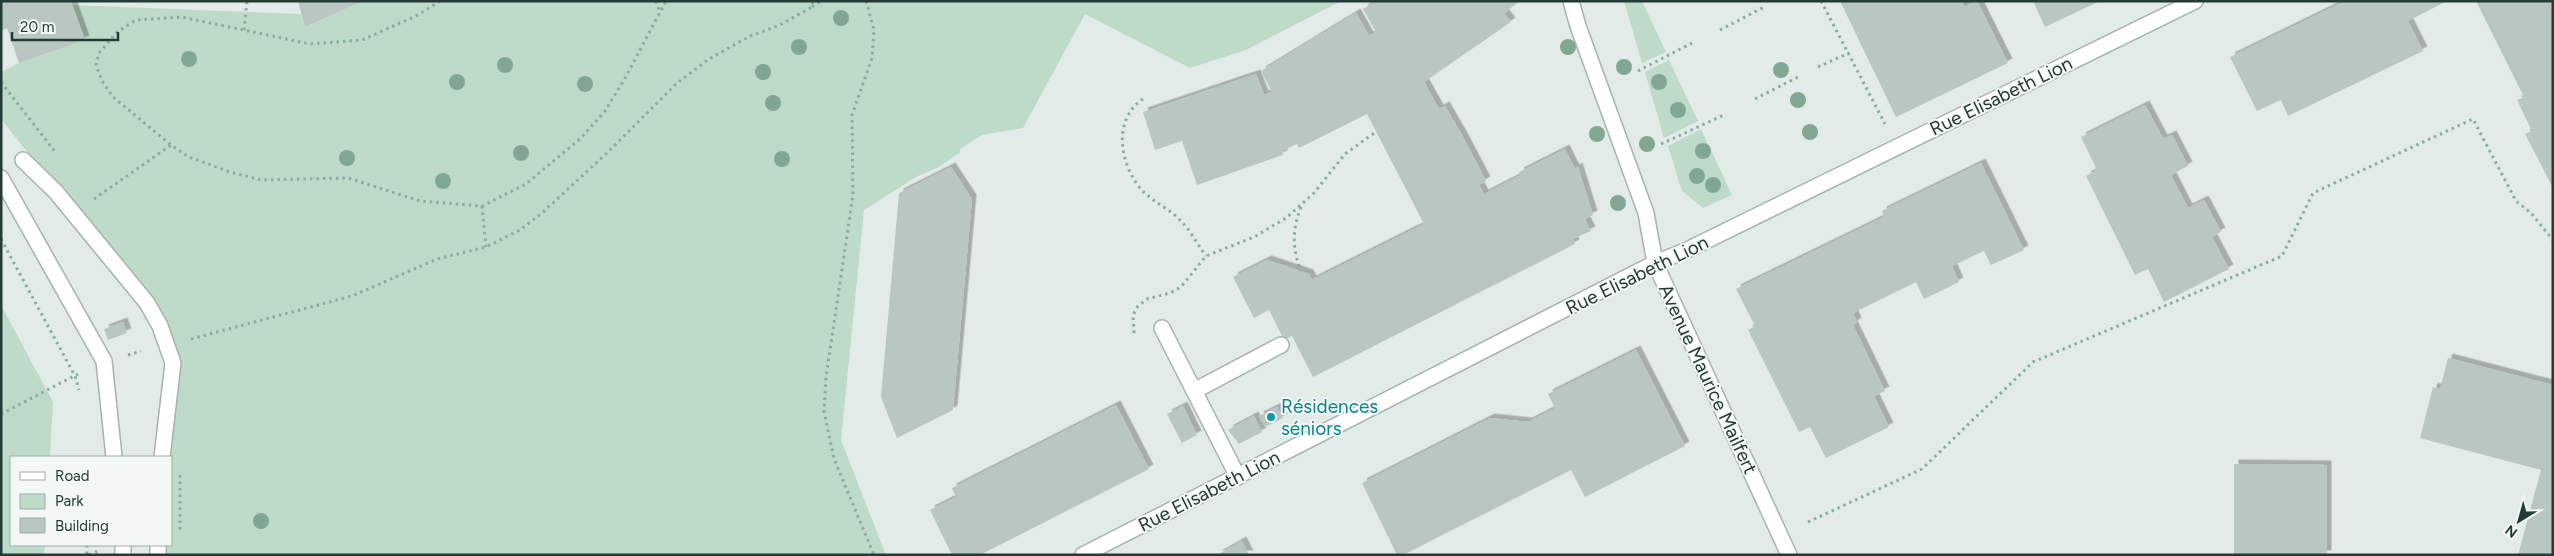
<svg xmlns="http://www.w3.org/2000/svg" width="2554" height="556" font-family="Figtree,sans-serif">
	<defs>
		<filter id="shadow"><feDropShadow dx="4.5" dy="-4.5" stdDeviation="0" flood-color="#0004"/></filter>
	</defs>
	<rect width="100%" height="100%" fill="#e3ebe8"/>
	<path fill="#bedac8" d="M363,1H1341L1246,50L1190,68L1085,14L1023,128L982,135L960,149V153L937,168L918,176L864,210L841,440L886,555H158V545H171V457H161L171,388L153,311L1,119V72L19,63L84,40L72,5L301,14L305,27Z
		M1624,1H1642L1666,52L1642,63Z
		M1669,60L1698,121L1664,138L1645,72Z
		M1701,129L1732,195L1703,208L1682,191L1668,146Z
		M1,305L53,402L50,457H11V545H45L44,555H1Z"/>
	<path fill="#b9c6c2" filter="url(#shadow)" d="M1,1H71L85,40L19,63L7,28L1,31Z
		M298,1H363L305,27Z
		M1376,1H1520L1504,13L1511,22L1424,82L1439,109L1445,106L1463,137L1486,181L1479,185L1484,194L1521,175L1519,172L1565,149L1575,169L1578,167L1593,215L1585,219L1591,231L1573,239L1575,244L1313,377L1292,336L1284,340L1269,310L1254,318L1233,277L1267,260L1309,274L1312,280L1424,224L1367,114L1299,148L1297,144L1282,151L1283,155L1197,185L1182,141L1155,150L1143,112L1256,74L1264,95L1272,92L1261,71L1356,13L1369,36L1376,32L1363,9Z
		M1840,1H1962L1964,7L1977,1L2008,63L1896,117Z
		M2033,1H2100L2045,27Z
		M2345,1H2447L2408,21L2423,51L2288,116L2281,100L2257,111L2230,57Z
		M2476,1H2553V188L2525,134L2532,131L2517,100L2524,97Z
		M2145,105L2163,139L2172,135L2188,166L2171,175L2188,208L2204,200L2221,232L2212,237L2229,269L2164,302L2148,269L2135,275L2086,176L2097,170L2081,137Z
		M1981,163L2024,250L1991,265L1984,251L1952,266L1959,282L1924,299L1916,282L1853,313L1857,322L1853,325L1885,391L1874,396L1889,427L1826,458L1810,427L1799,432L1748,330L1755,326L1736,289L1884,217L1882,211Z
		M951,167L972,199L953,410L897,438L881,397L899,193Z
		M123,322L127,333L108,340L104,329Z
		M1636,350L1685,446L1585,497L1571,470L1403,555H1397L1362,483L1490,418L1528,422L1555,408L1548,394Z
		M2448,358L2553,385V555H2518L2541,470L2420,438L2433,387L2440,389Z
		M1116,405L1149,469L980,555H952L930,510L956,497L952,488Z
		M1183,406L1197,435L1182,443L1167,414Z
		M1277,407L1283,418L1265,427L1259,416Z
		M1254,416L1262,432L1239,444L1228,430Z
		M2234,464L2327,465V555H2234Z
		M1242,541L1249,555H1217Z"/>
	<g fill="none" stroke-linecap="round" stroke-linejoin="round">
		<g stroke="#a6b3af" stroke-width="18">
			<path id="service" d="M1162,328L1238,477
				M1194,391L1281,345"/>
		</g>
		<g stroke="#a6b3af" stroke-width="18">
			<path id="minor" d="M1571,1L1578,26L1646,213L1655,263L1789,555
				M23,160L56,192L147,303L160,326L173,363L162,457
				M1,178L104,361L114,457
				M123,545V555
				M158,545V555
				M1083,555L1655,263L1685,251L2195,1"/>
		</g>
		<path stroke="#87aca3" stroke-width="3" stroke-dasharray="2.5 4" stroke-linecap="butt" d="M440,1L418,15L362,40L310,44L182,17L136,20L117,32L99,53L96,65L102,81L113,97L171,145L189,157L230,172L261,180L348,178L420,201L482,206L526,184L581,138L605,111L624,80L666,1
			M656,1L659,10
			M866,1L874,30L872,58L852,115L853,195L826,377L824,411L834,459L874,555
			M1821,1L1885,124
			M812,7L821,1
			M244,30L247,1
			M1720,30L1764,7
			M1818,67L1849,53
			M1638,71L1692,43
			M1,82L56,153
			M1143,99C1113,119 1119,162 1140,188C1151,201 1167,207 1179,219C1190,229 1197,244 1206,256
			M1755,99L1798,77
			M1661,144L1726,114
			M94,199L171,145
			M482,206L486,247
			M1301,207C1292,230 1292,248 1301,271
			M1,239L75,376L79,390
			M1134,333L1133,315L1138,306L1147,299L1170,293L1181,287L1206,256L1254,237L1286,218L1314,193L1345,154L1377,131
			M191,339L352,296L437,259L486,247L520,230L542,213L608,152L676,84L709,59L750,36L778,26L812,7L813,1
			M128,355L141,351
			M1,414L78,374
			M180,475V532
			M1808,522L1922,469L2033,362L2282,256L2313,193L2473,119L2516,201L2531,213L2553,240
			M87,545V555
			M89,555L98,551"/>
		<use href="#service" stroke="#fff" stroke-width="15"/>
		<use href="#minor" stroke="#fff" stroke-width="15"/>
	</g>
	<g fill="#82a694">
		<circle cx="841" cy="18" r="8"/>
		<circle cx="799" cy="47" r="8"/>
		<circle cx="1568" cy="47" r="8"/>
		<circle cx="189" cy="59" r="8"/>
		<circle cx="505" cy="65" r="8"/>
		<circle cx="1624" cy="67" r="8"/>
		<circle cx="1781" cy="70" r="8"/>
		<circle cx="763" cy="72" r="8"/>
		<circle cx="457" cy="82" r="8"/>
		<circle cx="1659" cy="82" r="8"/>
		<circle cx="585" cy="84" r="8"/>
		<circle cx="1798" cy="100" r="8"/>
		<circle cx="773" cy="103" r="8"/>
		<circle cx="1678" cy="110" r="8"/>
		<circle cx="1810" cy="132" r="8"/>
		<circle cx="1597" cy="134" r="8"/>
		<circle cx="1647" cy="144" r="8"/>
		<circle cx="1703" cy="151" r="8"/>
		<circle cx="521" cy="153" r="8"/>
		<circle cx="347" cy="158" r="8"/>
		<circle cx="782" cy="159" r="8"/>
		<circle cx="1697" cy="176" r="8"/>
		<circle cx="443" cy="181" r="8"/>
		<circle cx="1713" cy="185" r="8"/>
		<circle cx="1618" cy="203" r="8"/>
		<circle cx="261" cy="521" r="8"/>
	</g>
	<circle fill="#0f9aa8" stroke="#f3f8f6" stroke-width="2" cx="1271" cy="417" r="5"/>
	<g text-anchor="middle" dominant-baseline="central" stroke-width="4" stroke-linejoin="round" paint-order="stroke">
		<g font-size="19" fill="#253b37" stroke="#f3f8f6">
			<text transform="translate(2001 96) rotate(-26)">Rue Elisabeth Lion</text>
			<text transform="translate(1637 275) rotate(-26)">Rue Elisabeth Lion</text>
			<text transform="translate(1708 379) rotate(65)">Avenue Maurice Mailfert</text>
			<text transform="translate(1209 491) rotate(-27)">Rue Elisabeth Lion</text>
		</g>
		<g font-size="19" fill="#0d838f" stroke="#f3f8f6" text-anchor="start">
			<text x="1281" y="406">Résidences<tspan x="1281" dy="22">séniors</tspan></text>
		</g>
	</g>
	<rect width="2554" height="556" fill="none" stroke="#253b37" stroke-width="5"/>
	<rect x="10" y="456" width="162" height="90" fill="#f3f8f6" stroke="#a1acaa"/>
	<rect x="20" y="472" width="25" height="8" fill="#ffffff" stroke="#a1acaa"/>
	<text x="55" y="481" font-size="15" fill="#253b37">Road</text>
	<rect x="20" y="494" width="25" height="15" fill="#bedac8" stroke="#a1acaa"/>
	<text x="55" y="506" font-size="15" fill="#253b37">Park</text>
	<rect x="20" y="518" width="25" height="15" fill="#b9c6c2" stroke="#a1acaa"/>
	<text x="55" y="531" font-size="15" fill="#253b37">Building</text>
	<g transform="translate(2519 521) rotate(217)" stroke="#f3f8f6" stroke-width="4" paint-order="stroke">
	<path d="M0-4L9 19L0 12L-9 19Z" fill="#253b37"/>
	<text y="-8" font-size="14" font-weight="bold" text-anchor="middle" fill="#253b37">N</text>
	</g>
	<path d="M12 32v8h106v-8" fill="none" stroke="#253b37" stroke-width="2.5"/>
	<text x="20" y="32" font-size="15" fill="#253b37" stroke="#f3f8f6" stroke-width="4" paint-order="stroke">20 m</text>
</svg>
